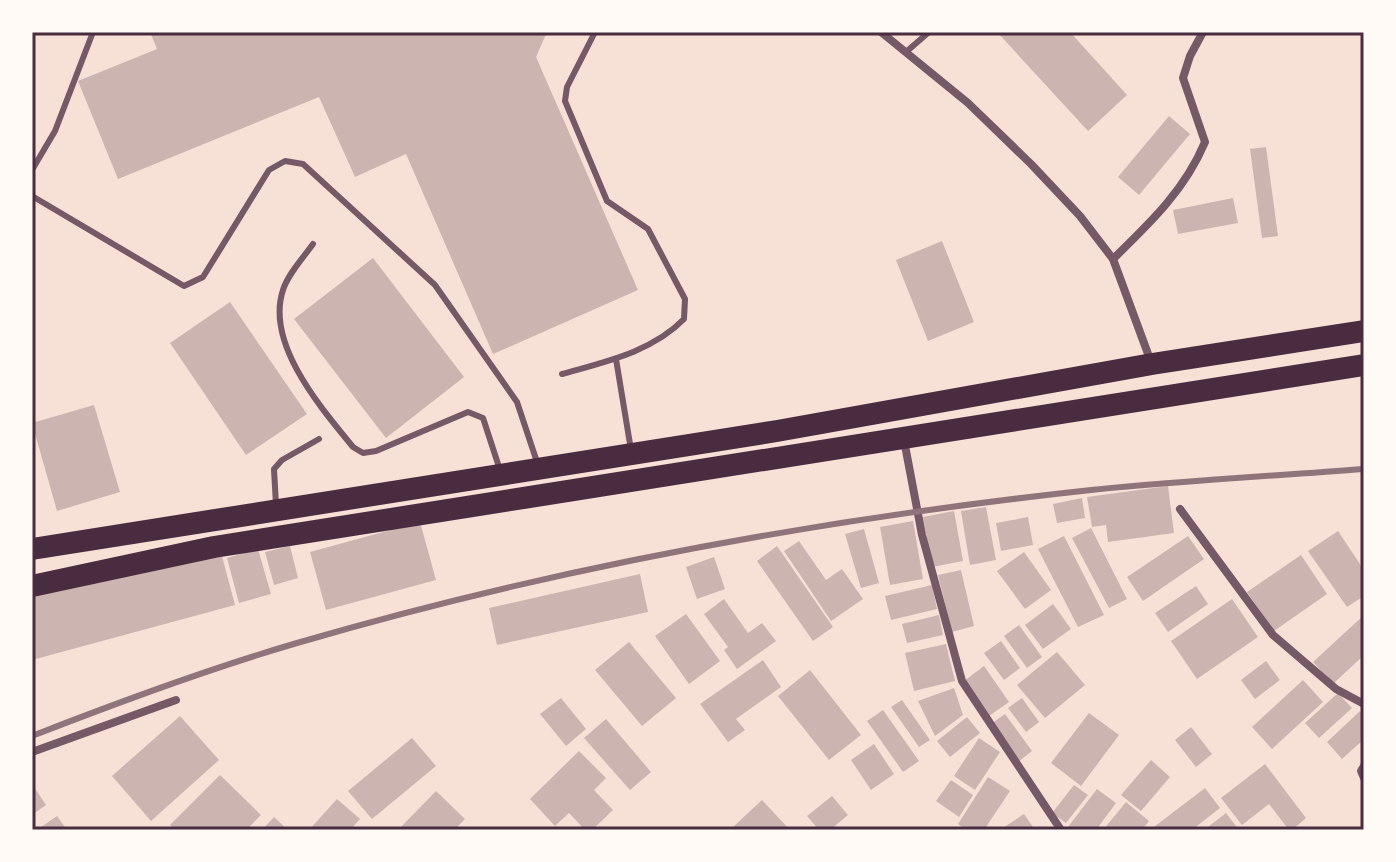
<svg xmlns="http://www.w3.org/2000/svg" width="1396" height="862" font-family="'Fira Sans',sans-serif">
	<rect width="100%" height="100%" fill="#f7e1d7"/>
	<path fill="#ccb4b1" d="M150,32H547L536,57L638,290L493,354L406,154L355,177L319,97L118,179L78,81L157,49Z
		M997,32H1070L1127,95L1088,131Z
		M1169,116L1190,134L1139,195L1118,177Z
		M1266,147L1278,236L1262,238L1250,149Z
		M1233,198L1238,223L1178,234L1173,210Z
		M942,241L974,322L928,341L896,260Z
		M373,258L464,377L386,438L294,319Z
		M230,302L307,414L246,455L170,343Z
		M94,405L120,492L57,511L32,423Z
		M1168,486L1174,533L1108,542L1106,525L1092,527L1087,497Z
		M1082,498L1085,518L1057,523L1053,504Z
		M986,507L996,560L970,565L961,511Z
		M954,511L963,561L932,567L923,517Z
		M1028,517L1033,545L1001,551L996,523Z
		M913,521L923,579L890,585L880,527Z
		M420,522L436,580L326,610L310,552Z
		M1091,528L1127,599L1109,608L1072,538Z
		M864,529L879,583L861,588L845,534Z
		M1338,531L1364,570V596L1347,607L1308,551Z
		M1064,536L1104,615L1078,627L1038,549Z
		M1188,536L1204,559L1143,601L1127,577Z
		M799,541L826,580L842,569L863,599L831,621L784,551Z
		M219,545L235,605L32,660V596Z
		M290,546L298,578L274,585L265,552Z
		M777,546L833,627L813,641L757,561Z
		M258,549L271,594L239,603L227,558Z
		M1024,552L1051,590L1025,609L997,571Z
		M1301,555L1327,594L1274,631L1247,592Z
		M714,557L725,589L697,599L686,567Z
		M961,570L974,626L952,632L938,575Z
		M640,574L648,612L497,645L489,608Z
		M932,585L937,609L891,620L885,596Z
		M1196,586L1208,604L1168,632L1155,613Z
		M724,599L748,633L762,623L776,641L737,669L724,650L728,647L704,614Z
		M1232,599L1258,637L1197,679L1171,641Z
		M1053,604L1071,629L1043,649L1025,625Z
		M686,614L720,661L689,684L655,636Z
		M939,615L943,635L907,643L902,624Z
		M1364,615V655L1333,684L1313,662Z
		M1019,625L1042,657L1027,668L1004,636Z
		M1001,641L1020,668L1004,680L984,653Z
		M629,642L676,698L642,726L595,670Z
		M946,644L955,681L914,691L905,653Z
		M1057,652L1085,685L1045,718L1017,685Z
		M763,660L781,687L736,719L745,730L728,742L700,704Z
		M1266,661L1280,680L1255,699L1241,680Z
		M984,666L1009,702L989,716L964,681Z
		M810,670L861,735L829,760L778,696Z
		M1303,680L1323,702L1272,749L1252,727Z
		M954,688L963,715L935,736L918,701Z
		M1338,693L1352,708L1319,738L1305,723Z
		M561,698L586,729L566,746L540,714Z
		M1022,698L1039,722L1026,732L1008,708Z
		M902,700L930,740L919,747L891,707Z
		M883,710L919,761L903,772L867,721Z
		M1360,711L1364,715V739L1342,759L1327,742Z
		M1089,713L1119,735L1081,786L1051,763Z
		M1005,714L1032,751L1018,762L991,724Z
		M180,716L219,760L151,821L112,776Z
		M967,717L980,733L950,757L937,741Z
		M606,719L651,772L630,790L584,738Z
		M1191,727L1212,754L1196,767L1175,740Z
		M412,738L436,766L372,819L348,791Z
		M979,738L1000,752L975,790L954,776Z
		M874,744L894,774L871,790L851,760Z
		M579,751L606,778L594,790L613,810L592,830H585L569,813L555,826L530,799Z
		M1151,760L1170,777L1141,811L1121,795Z
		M1265,764L1306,818L1292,830H1289L1269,804L1242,825L1221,798Z
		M220,775L261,815L246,830H175L170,825Z
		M988,777L1010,791L984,830H967L958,824Z
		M951,780L973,795L959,817L936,801Z
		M32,784L46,805L32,815Z
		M1074,785L1088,795L1066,823L1052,813Z
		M1205,788L1220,808L1192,830H1150Z
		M1097,789L1116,803L1096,830H1072L1068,827Z
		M436,791L465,819L454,830H398Z
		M832,796L848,815L830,830H819L807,816Z
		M337,799L360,819L350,830H309Z
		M762,800L790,830H736L733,827Z
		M1126,802L1149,821L1142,830H1103Z
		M1226,813L1239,830H1204Z
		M1024,814L1035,830H1000Z
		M57,816L67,830H37Z
		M274,817L288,830H262Z"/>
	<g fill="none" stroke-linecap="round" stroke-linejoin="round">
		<path stroke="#755966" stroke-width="6" d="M906,52L929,32
			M32,170L55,131L93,32
			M32,196L184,286L203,277L269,170L285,161L303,164L435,285L517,402L538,465
			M313,244C303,258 288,274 283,290C265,344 322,409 353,447L363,453L376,451L468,412L483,418L500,470
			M616,359L631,450
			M562,374C604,362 652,352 684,319L685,299L648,229L607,201L565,101L567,87L595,32
			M276,505L274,469L282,460L319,439"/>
		<path stroke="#755966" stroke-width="8" d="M881,32L968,103L1031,164L1080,216L1113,259L1151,362
			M1113,259C1150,223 1185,190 1205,142L1183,78L1190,56L1203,32
			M904,440L922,535L962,681L1061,830
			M1180,509L1273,635L1336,689L1364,704
			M32,752L176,700
			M1364,766L1361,771L1364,778"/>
		<path stroke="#4a2c40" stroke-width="22" d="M32,549L777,431L1152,364L1364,331
			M32,586L214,547L1364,365"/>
		<path stroke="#8f747c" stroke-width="6" d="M32,736C119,702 208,669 297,643C556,567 823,519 1091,490C1181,481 1273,476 1364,469"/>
	</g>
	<rect width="1396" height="862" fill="none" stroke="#fffaf5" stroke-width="68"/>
	<rect x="34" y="34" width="1328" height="794" fill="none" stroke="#4a2c40" stroke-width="3"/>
</svg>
